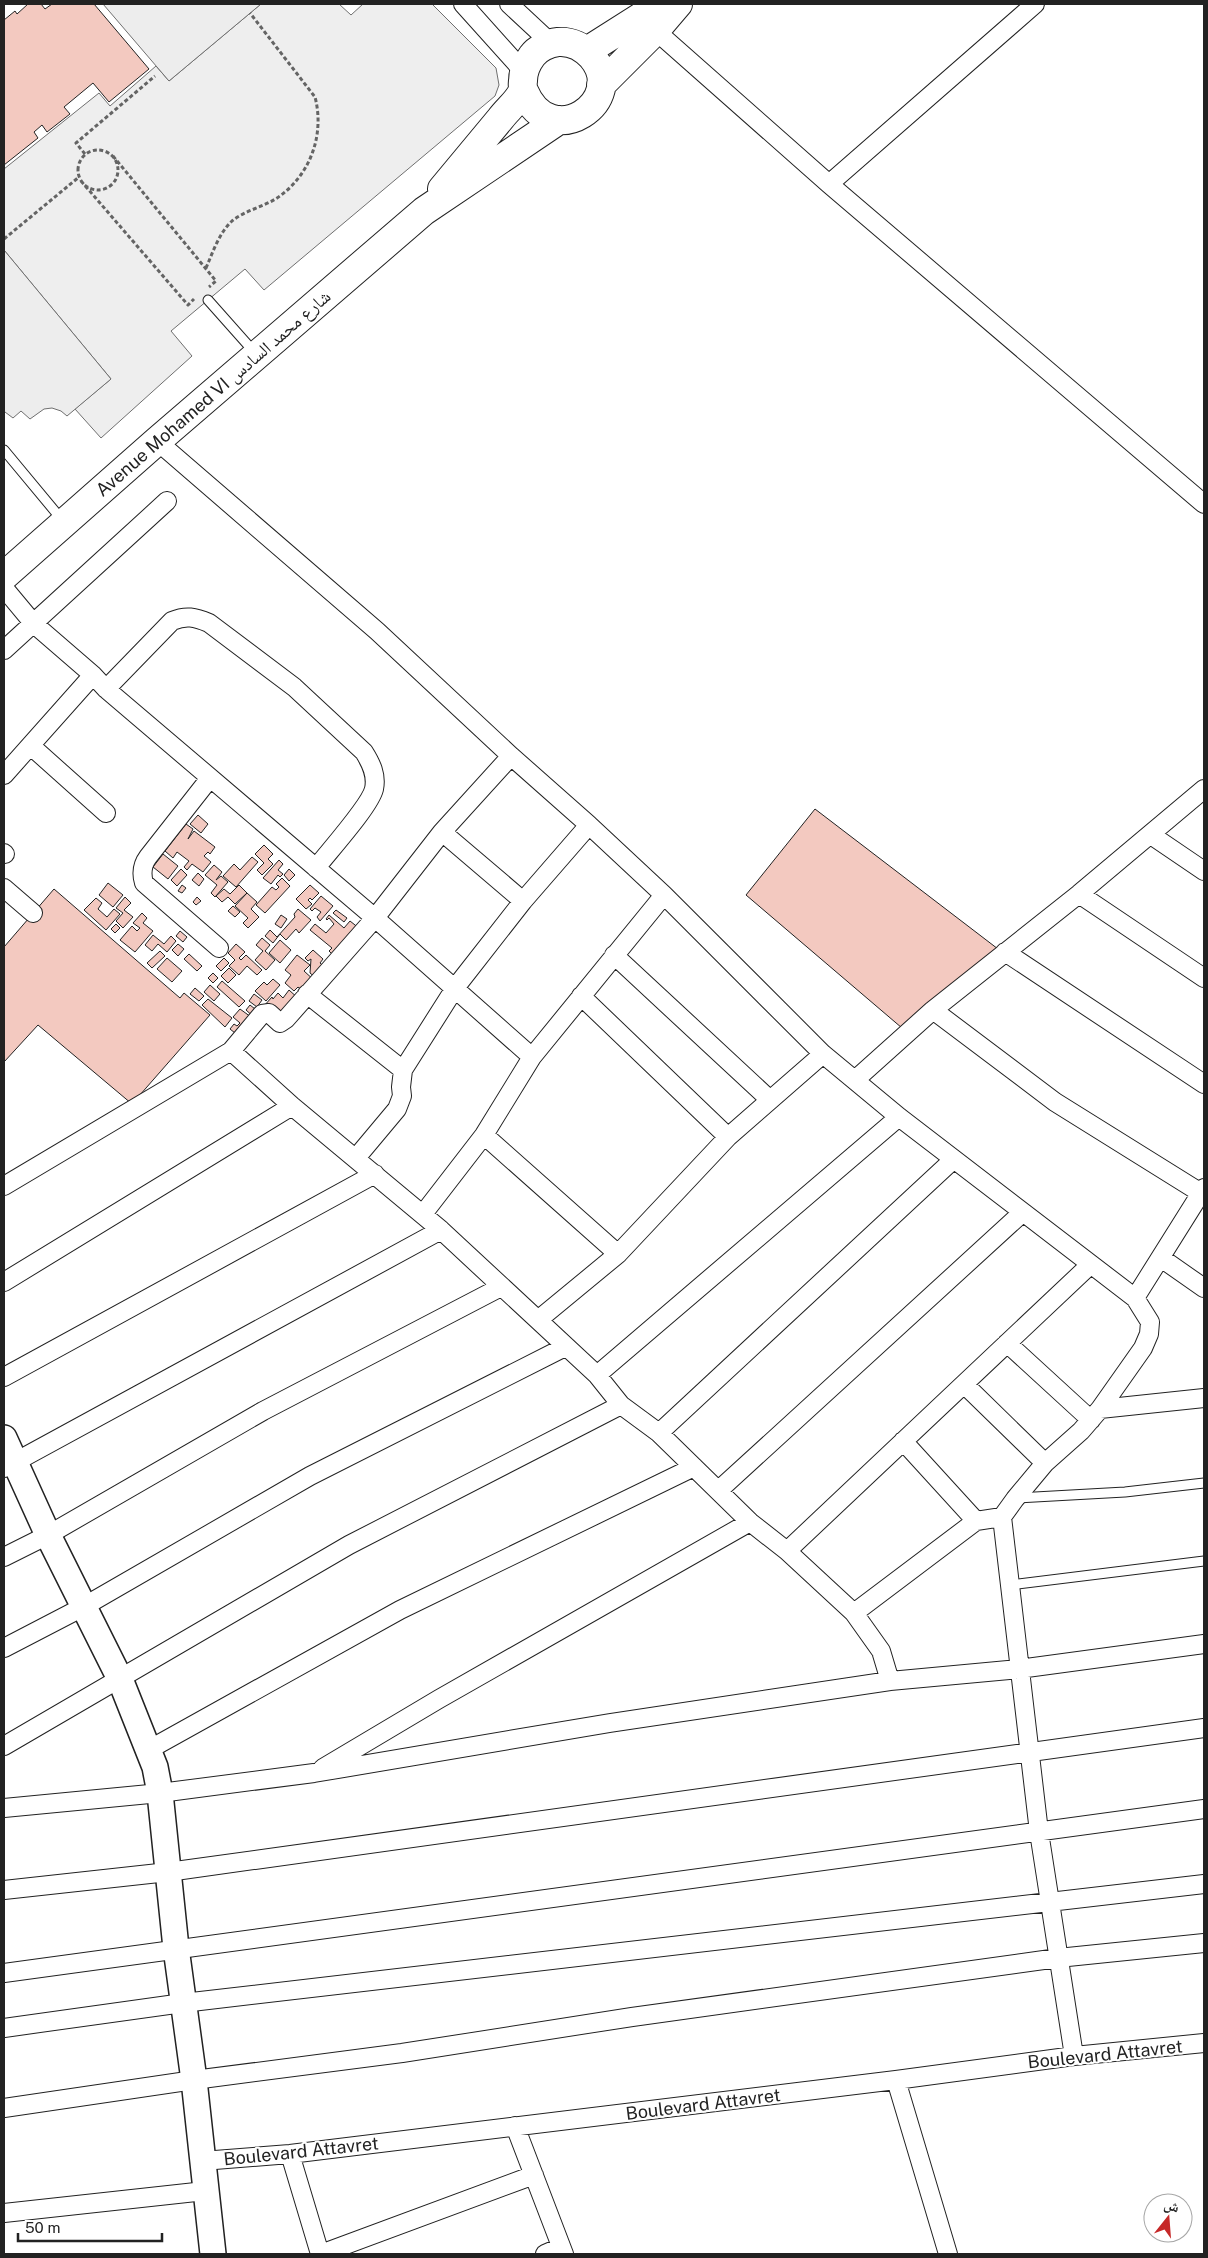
<svg xmlns="http://www.w3.org/2000/svg" width="1208" height="2258" font-family="'Public Sans','Noto Naskh Arabic',sans-serif">
	<rect width="100%" height="100%" fill="#fff"/>
	<path fill="#eee" stroke="#6f6f6f" d="M261,4H339L351,15L363,4H432L496,68L499,85L495,96L264,290L245,269L171,331L192,356L101,438L75,409L111,379L4,250V169L99,93L110,106L156,66L169,81Z"/>
	<path fill="#ededed" stroke="#6f6f6f" d="M103,4H261L169,81Z
		M4,250L111,379L67,416L61,411L52,408L44,409L30,419L21,411L13,418L5,412L4,413Z"/>
	<path fill="#f3c9c0" stroke="#222" d="M28,4H41L45,9L52,4H94L149,69L109,102L93,83L64,107L70,114L47,132L42,125L34,132L38,138L4,165V20L15,11L17,14Z
		M815,809L998,949L902,1028L746,895Z
		M198,815L208,824L201,833L190,824Z
		M186,824L193,829L188,839L194,831L215,847L210,854L208,852L204,856L211,862L203,872L192,864L187,870L184,867L189,861L177,852L173,858L165,851Z
		M264,845L273,854L268,859L273,864L262,875L257,870L264,863L255,854Z
		M163,854L178,866L168,879L153,867Z
		M252,857L258,862L236,887L223,876L234,864L240,870Z
		M279,860L283,864L278,870L283,874L280,877L278,875L271,884L263,878Z
		M214,865L222,872L216,880L221,876L228,882L215,897L211,893L217,885L205,875Z
		M181,869L187,875L177,886L171,880Z
		M289,869L295,875L289,881L284,875Z
		M198,873L204,879L199,886L192,880Z
		M282,878L290,886L265,913L256,905L272,887L276,890L279,887L276,884Z
		M108,883L123,895L113,907L99,895Z
		M182,885L186,888L182,893L178,891Z
		M239,885L247,893L235,904L228,897L222,902L216,896L224,889L230,894Z
		M310,885L319,893L312,900L310,898L308,900L312,904L306,909L296,899Z
		M54,889L180,998L184,993L210,1015L132,1104L38,1025L4,1062V947Z
		M247,893L257,902L251,909L259,917L248,928L243,923L248,918L235,906Z
		M321,896L333,906L320,921L317,917L321,912L315,908L312,911L310,909Z
		M125,897L131,903L124,910L133,917L123,928L116,921L123,913L116,908Z
		M197,897L201,901L196,905L193,902Z
		M96,898L102,903L98,909L107,917L114,909L120,914L106,930L84,910Z
		M233,906L240,912L235,917L228,911Z
		M298,909L311,920L299,933L296,929L286,940L280,934L273,943L265,936L270,930L277,937L295,917L294,914Z
		M336,910L347,918L344,922L333,913Z
		M142,913L147,918L143,923L153,931L135,952L120,940L132,926L137,931L140,928L133,923Z
		M281,915L287,919L281,928L275,924Z
		M329,915L344,928L350,921L360,929L335,957L329,951L332,948L310,930L315,924L326,933L334,924L329,918L327,920L326,919Z
		M116,924L120,928L115,933L111,929Z
		M180,931L187,937L183,942L176,936Z
		M153,935L164,944L171,936L176,941L167,952L158,944L152,951L145,945Z
		M262,938L270,945L265,951L275,960L266,970L255,960L263,951L256,945Z
		M280,940L291,950L280,963L269,953Z
		M178,944L184,949L178,956L172,950Z
		M236,944L245,952L239,958L241,960L246,955L262,970L257,975L247,966L239,975L229,966L235,960L228,953Z
		M313,950L323,959L320,963L326,968L321,973L317,970L316,971L320,974L316,978L310,973L311,959L308,961L305,958Z
		M160,951L165,956L152,968L147,963Z
		M189,954L202,966L197,971L184,959Z
		M297,955L310,965L304,971L315,981L305,993L298,987L294,991L285,983L291,975L285,970Z
		M167,958L182,971L172,982L157,969Z
		M224,958L229,963L221,971L216,966Z
		M229,968L236,975L228,983L221,976Z
		M213,973L218,978L213,983L208,978Z
		M273,979L280,985L266,1001L255,991L264,982L267,985Z
		M222,981L245,1001L239,1007L217,987Z
		M210,985L220,994L214,1001L204,992Z
		M195,988L204,996L199,1001L190,994Z
		M289,990L299,999L283,1017L263,1007L272,997L273,999L278,993L283,998Z
		M254,994L262,1000L257,1007L249,1001Z
		M208,999L232,1018L225,1027L202,1005Z
		M250,1005L260,1013L255,1018L246,1010Z
		M240,1009L251,1017L240,1037L230,1029L234,1024L237,1026L240,1023L233,1017Z"/>
	<g fill="none" stroke-linecap="round" stroke-linejoin="round">
		<g stroke="#222" stroke-width="11">
			<path id="lane" d="M208,300L256,354
				M4,450L63,521
				M1017,1498L1125,1492L1204,1483
				M1010,1585L1204,1561"/>
		</g>
		<g stroke="#222" stroke-width="20">
			<path id="street" d="M463,4L524,72
				M509,4L552,44
				M648,24L829,184L1204,504
				M829,184L1035,4
				M157,441L377,631L511,756L589,825L664,895L823,1054L899,1117L1135,1298L1150,1322L1149,1334L1143,1348L1100,1409L1081,1431L1045,1463L1015,1499L1002,1517L1039,1832L1074,2056
				M4,588L34,624L93,675L106,689L375,918L532,1057
				M4,650L167,501
				M106,689L172,621C186,615 195,617 209,623L294,687L364,752C371,763 377,775 374,789C370,806 329,851 316,868
				M31,746L106,813
				M4,775L93,675
				M210,778L148,857C142,865 141,873 144,883L219,948
				M442,832L523,901
				M1151,835L1204,871
				M4,853L5,854
				M4,888L33,913
				M1079,894L1204,978
				M1005,952L1204,1084
				M614,955L769,1099
				M307,994L403,1070
				M581,996L728,1137
				M933,1010L1055,1102L1201,1193
				M231,1051L292,1106L441,1230L597,1375L621,1405L659,1433L750,1522L787,1551L854,1613L881,1651L890,1681
				M855,1080L933,1010L1079,894L1204,789
				M484,1135L618,1254
				M356,1158L397,1109L402,1096L401,1087L403,1070L455,988L523,901L589,825
				M4,1186L231,1051L262,1014L269,1013L280,1023L286,1019L375,918L442,832L511,756
				M423,1214L484,1135L532,1057L664,895
				M1161,1258L1204,1288
				M4,1282L292,1106
				M1135,1298L1204,1188
				M538,1320L618,1254L728,1137L823,1054
				M1007,1343L1091,1420
				M597,1375L899,1117
				M4,1377L375,1174
				M964,1384L1045,1463
				M1100,1409L1204,1398
				M659,1433L954,1159
				M903,1441L976,1521
				M4,1468L441,1230
				M719,1490L1022,1213
				M787,1551L1090,1265
				M4,1557L48,1535L263,1411L501,1287
				M854,1613L976,1521L1002,1517
				M4,1648L83,1607L310,1476L565,1347
				M4,1746L349,1545L621,1405
				M150,1749L400,1610L694,1467
				M323,1768L439,1699L750,1522
				M4,1808L160,1793L314,1773L610,1723L890,1681L1019,1669L1204,1644
				M4,1890L168,1872L1204,1728
				M4,1973L1204,1809
				M4,2028L183,2003L1204,1884
				M896,2080L948,2254
				M4,2108L194,2080L402,2053L632,2017L1058,1958L1204,1943
				M515,2126L564,2254
				M290,2154L320,2254
				M202,2161L290,2154L896,2080L1074,2056L1204,2043
				M4,2213L205,2191
				M321,2254L534,2175
				M545,2254L561,2247"/>
		</g>
		<g stroke="#222" stroke-width="28">
			<path id="secondary" d="M4,1438L48,1535L120,1679L155,1767L160,1793L176,1948L194,2080L213,2254"/>
		</g>
		<g stroke="#222" stroke-width="30">
			<path id="primary" d="M587,51L661,4
				M601,85L655,31L678,4
				M442,189C462,165 481,142 501,118C507,110 518,101 522,92C524,89 522,85 523,81C523,72 526,64 532,56C537,49 548,43 558,42C571,41 583,47 592,57C629,100 551,155 524,91
				M4,576L157,441L424,211L559,120"/>
		</g>
		<path stroke="#646464" stroke-width="3" stroke-dasharray="4 2.5" stroke-linecap="butt" d="M78 170a20 20 0 1 1 40 0a20 20 0 1 1-40 0Z
			M85,154L76,143L155,76
			M113,156L216,281L209,287
			M81,181L188,305L194,299
			M4,239L79,177
			M206,268C213,252 219,233 232,221C244,211 263,207 277,198C310,176 325,135 315,97L250,13"/>
		<use href="#lane" stroke="#fff" stroke-width="9"/>
		<use href="#street" stroke="#fff" stroke-width="18"/>
		<use href="#secondary" stroke="#fff" stroke-width="25"/>
		<use href="#primary" stroke="#fff" stroke-width="28"/>
	</g>
	<g text-anchor="middle" dominant-baseline="central" stroke-width="4" stroke-linejoin="round" paint-order="stroke">
		<g font-size="18" fill="#222" stroke="#fff">
			<text transform="translate(213 393) rotate(-41)">Avenue Mohamed VI شارع محمد السادس</text>
			<text transform="translate(1105 2054) rotate(-6)">Boulevard Attavret</text>
			<text transform="translate(703 2104) rotate(-7)">Boulevard Attavret</text>
			<text transform="translate(301 2151) rotate(-6)">Boulevard Attavret</text>
		</g>
	</g>
	<rect width="1208" height="2258" fill="none" stroke="#222222" stroke-width="10"/>
	<g transform="translate(1168 2218) rotate(17)"><circle r="24" fill="#ffffff" stroke="#a7a7a7"/>
	<path d="M0-4L9 19L0 12L-9 19Z" fill="#c62828"/>
	<text y="-8" font-size="14" font-weight="bold" text-anchor="middle" fill="#222222">ش</text>
	</g>
	<path d="M18 2233v8h144v-8" fill="none" stroke="#222222" stroke-width="2.5"/>
	<text x="25" y="2233" font-size="15" fill="#222222" stroke="#ffffff" stroke-width="4" paint-order="stroke">50 m</text>
</svg>
